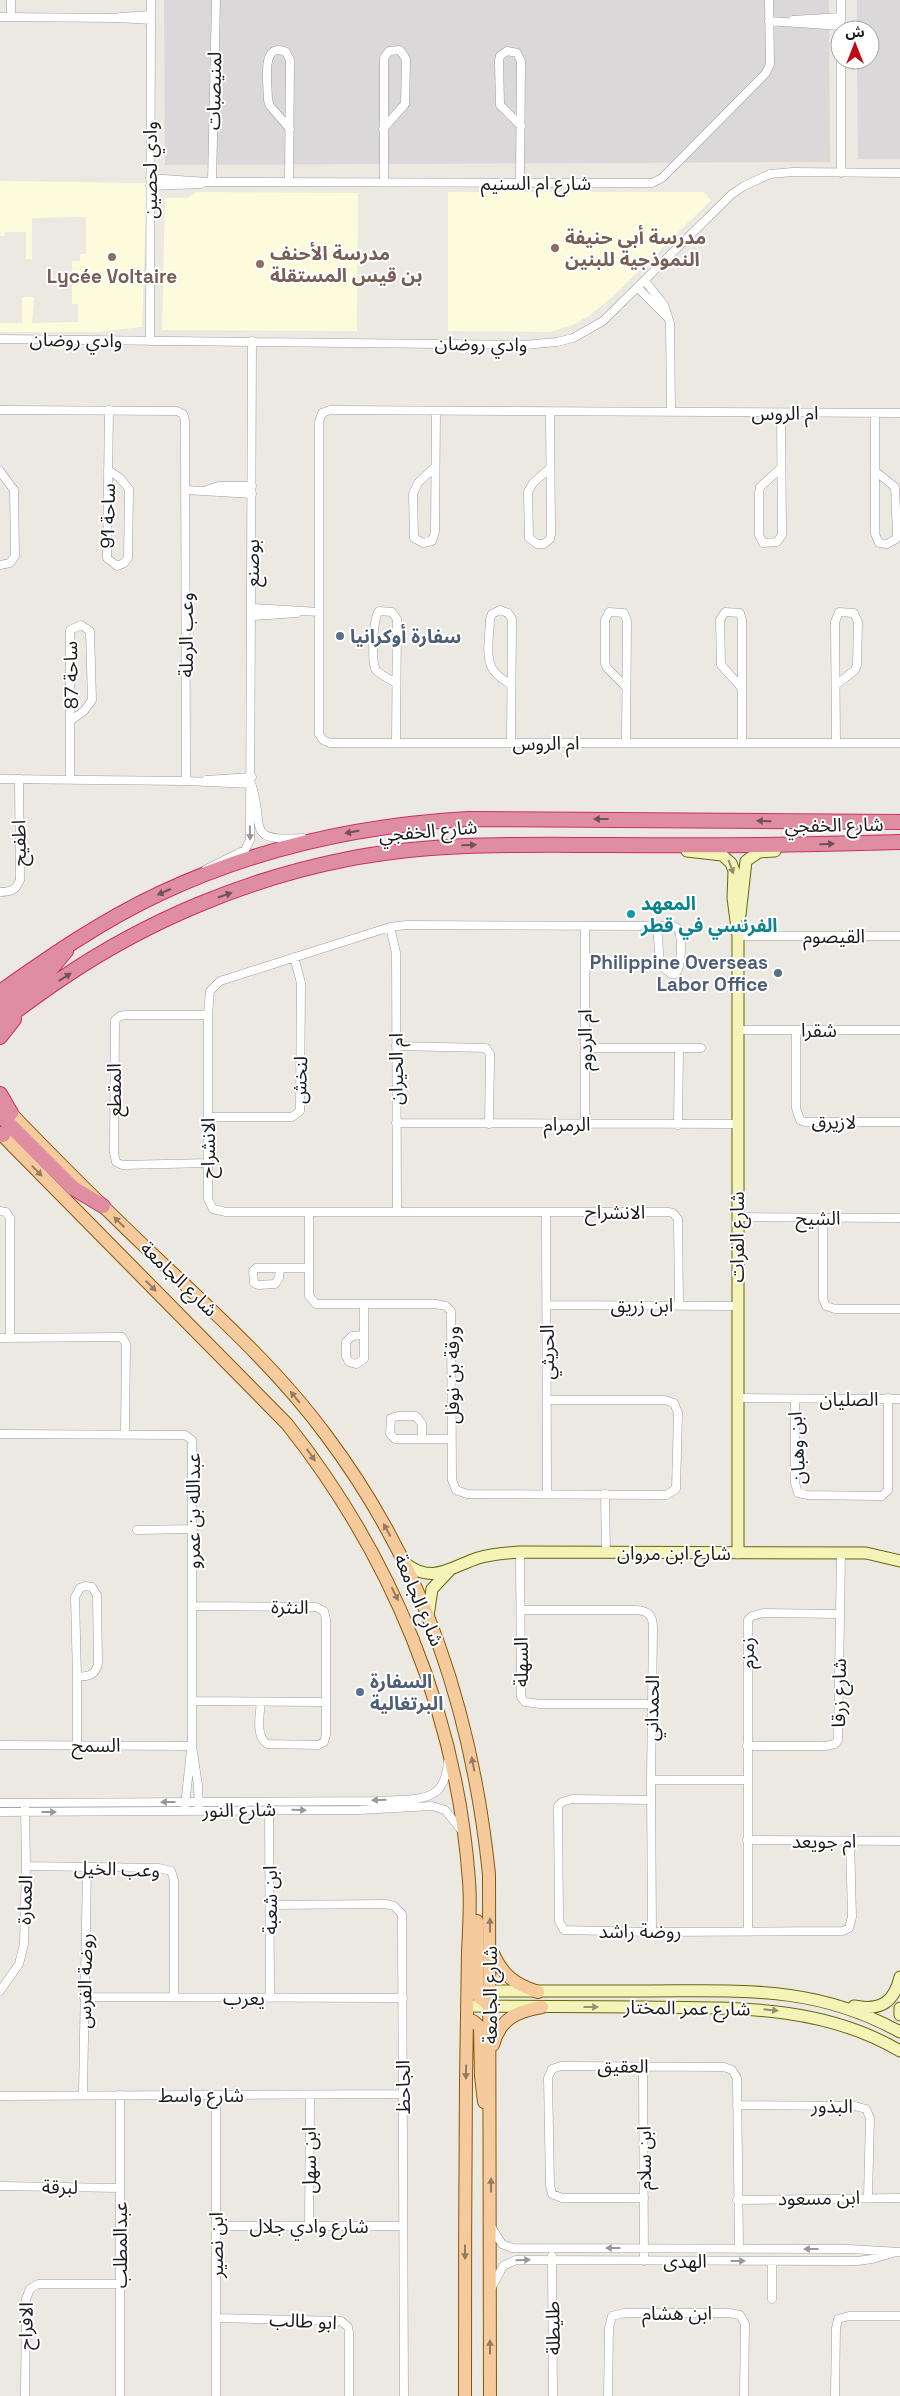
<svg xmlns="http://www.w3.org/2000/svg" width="900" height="2396" font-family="'Space Grotesk','Noto Sans Arabic',sans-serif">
	<rect width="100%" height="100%" fill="#ece8e2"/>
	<path fill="#dad8d9" d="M164,0H829L830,162L165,165Z
		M857,0H900V159H858L857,60H870V30H857Z"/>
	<path fill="#fcfbdb" d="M0,181L147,183L142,327L97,332H0V323H22V297H34L32,323L78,322V304H72V261H80V254H86V217L32,218V259H26V232H5L4,236H0Z
		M197,192L358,193L357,331L162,330L165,198H187Z
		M448,192H704L711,200L612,297L589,316L572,325L550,332L448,331Z"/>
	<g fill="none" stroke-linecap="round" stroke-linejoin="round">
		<g stroke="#9f9f9f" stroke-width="9">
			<path id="street" d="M841,0V20
				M0,17L118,18L151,20
				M11,17V0
				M120,17L151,15
				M793,20L841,17
				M769,21L841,26
				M383,129L405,104L406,59L400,50L389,51L384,58V182
				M841,173V60
				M150,178L207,182L652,183L662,178L766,73L770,64L769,0
				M212,182L216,0
				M289,182L290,60L286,52C260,40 268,85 268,100L270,106L290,129
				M520,183C520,142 521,102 521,61L517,53L507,51L500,56L499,61L500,105L521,126
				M150,186L201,184
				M645,281L664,305L670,323L671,412
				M638,288L667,317
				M0,339L524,345L557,342L573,338L603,321L732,194L744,186L770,174L793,172L900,173
				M150,341L151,0
				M0,410L177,411L183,414L185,420L186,781
				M781,413L782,535L777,542L763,543L759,535V493L760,487L781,468
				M900,413L330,410L322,413L319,422V734L323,740L330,743H900
				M435,467L418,483L413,494L414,538L423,543L432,541L435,532L436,411
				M550,468L533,483L528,492L529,538L537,544H544L550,539L551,534L550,412
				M108,470L120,478L129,489L128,558L124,563L117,566L107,558L109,410
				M0,471L14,490L15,556L10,563L0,565
				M875,471L895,487L897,534L896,539L887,544L879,543L875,534V413
				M186,490L252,494
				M206,490L219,486H252
				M252,608L319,612
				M252,616L297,613
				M396,683C390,679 380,675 376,670C371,662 373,618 379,611L392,612L397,619L396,743
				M510,684C504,680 495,675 492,668C485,656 490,633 490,619L492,614L500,610L508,613L512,619L511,742
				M741,687L721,665L720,620L725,612L740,613L742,620V743
				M626,743L627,621L624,613L609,612L605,620V663L607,668L626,687
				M836,743L835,622L839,612L854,613L858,622L857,665L855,670L836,685
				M0,779L186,781L251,784
				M70,779V630L81,625L90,631L92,700L84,711L71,720
				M206,780L252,777
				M252,786C265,828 244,842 303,838
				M206,869L245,850L250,840L252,341
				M0,892C11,892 16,890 20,880L19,779
				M585,926V1124
				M657,926L660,964L671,974H675C682,968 683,935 677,928L674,926L406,925L390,927L220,981L210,991L208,1015V1199L213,1209L226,1212H668L673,1213L678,1219L679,1305
				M390,927L396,953L397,1212
				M738,936H900
				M208,1015H126L120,1016L115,1020L114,1153L116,1162L122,1165L209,1163
				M737,1030H900
				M796,1030V1108L800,1120L805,1122H900
				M396,1046L486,1048L490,1054V1060L489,1124
				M585,1048H701
				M208,1117H292L300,1111L301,983L294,957
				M396,1123L737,1124
				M678,1125L679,1048
				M0,1211L6,1212L10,1218V1338
				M309,1212V1296L316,1304H436L446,1306L451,1311L452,1480L456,1490L467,1494L666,1495L676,1489L678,1413L674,1403L665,1400H547
				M546,1212L547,1493
				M737,1217L900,1218
				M823,1218V1299L826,1306L835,1309H900
				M280,1268L279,1278L275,1284L258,1285L254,1283L253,1271L256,1268H309
				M364,1305V1359L356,1364L349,1362L346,1356V1342L352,1336L364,1335
				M547,1305L737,1306
				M0,1338L122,1337L126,1344L125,1434
				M738,1398L900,1399
				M795,1399V1483L798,1493L808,1495L875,1496H882L888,1490V1398
				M0,1434L185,1435L192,1440V1746L198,1785L199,1811
				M422,1439V1424L416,1416H398L391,1418L390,1434L395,1439H451
				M605,1494L606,1553
				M137,1530L193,1529
				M520,1552L521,1689V1697L525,1702L540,1704H652
				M85,1586L92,1587L97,1595L98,1663C96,1676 88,1676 77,1677L75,1597L80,1588Z
				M193,1606L316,1607L324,1611L326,1619V1735L324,1742L318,1745L267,1744C255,1736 260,1714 261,1702
				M521,1610H637C649,1611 653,1616 653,1628L651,1780L652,1932
				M192,1701L326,1702
				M0,1745L192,1746
				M77,1745V1677
				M747,1746H825L835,1744L838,1740L841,1553
				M651,1780H747
				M651,1800L572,1799L562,1802L558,1806L559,1921L564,1930L652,1932L843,1931L849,1928L852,1917L850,1841
				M0,1803L380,1801C398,1799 431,1803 441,1786C446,1779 447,1770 448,1762
				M269,1805L270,1998
				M185,1806L191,1750
				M0,1812L360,1810L432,1806L445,1810L462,1831
				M747,1840L900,1841
				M26,1866L159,1868L171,1871L174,1880V1997
				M270,1905L385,1904L394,1906L402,1914L404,2396
				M748,1931V1620L752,1616L763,1613L840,1614
				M0,1991L19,1964L24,1944L26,1866L25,1807
				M84,1997L403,1998
				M643,2067L644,2261
				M83,2094L87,1868
				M216,2095V2396
				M0,2096L403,2094
				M737,2105L855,2106L866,2109L870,2118L868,2197
				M0,2186L120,2188
				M644,2198H562L552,2194L550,2185L548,2078L552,2069L561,2066L724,2067L732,2070L737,2078L739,2249
				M737,2200L900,2198
				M216,2226H403
				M309,2226L310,2095
				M492,2228L502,2244L512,2248L849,2249L900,2252
				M552,2256L553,2396
				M772,2261V2299
				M492,2287L503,2266L516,2260L857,2261L872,2259L893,2253
				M217,2318L341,2321L348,2327L349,2333V2396
				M25,2396L26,2299L30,2289L38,2284H120
				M120,2396V2095
				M608,2396L609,2328L612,2316L624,2313H729L740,2315L745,2324L744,2396
				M835,2396L836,2328L838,2319L849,2316H900"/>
		</g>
		<g stroke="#64690c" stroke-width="13">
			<path id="secondary" d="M687,851L722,855L731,863L734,871L733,898L738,936V1553
				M740,915L746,861L759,852L775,851
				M405,1563C432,1585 451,1567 478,1558C492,1554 506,1553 520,1552L866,1553L900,1561
				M428,1616L432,1589L449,1571
				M482,1991C537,1991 593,1991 649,1991C742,1991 815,1985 900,2032
				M467,2006C525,2006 584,2007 642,2007C731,2008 821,2004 900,2051
				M854,2006C880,2011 894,2003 900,1977
				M900,2008V2015"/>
		</g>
		<g stroke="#89590a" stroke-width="14">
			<path id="primary" d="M4,1106C55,1159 107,1211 161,1262C218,1316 279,1371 326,1435C425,1567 472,1712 489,1874L490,2396
				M0,1133L287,1424C391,1555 457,1713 469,1881C471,1905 469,1929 468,1952C467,1995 467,2037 466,2080C465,2185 465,2291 465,2396
				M477,1921V1991L479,1997L490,2006
				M492,1951C502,1975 514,1984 538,1992
				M467,2023L473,2021L480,2027L481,2076L484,2102
				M493,2045C500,2019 517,2011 542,2007"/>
		</g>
		<g stroke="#ca2f6c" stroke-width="16">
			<path id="highway" d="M0,992C51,956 103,920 161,893C257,848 362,825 468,819L900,822
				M0,1007L51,969L66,951
				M0,1023C20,1008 40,993 61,979C146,921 246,879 348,859C435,842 523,845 611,845C708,846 804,845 900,842
				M0,1037L14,1019
				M0,1094L11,1113
				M0,1115L73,1188L103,1206
				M0,1134L3,1135"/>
		</g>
		<use href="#street" stroke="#fff" stroke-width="8"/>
		<use href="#secondary" stroke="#f4f4b8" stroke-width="11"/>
		<use href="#primary" stroke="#f5cb9e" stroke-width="12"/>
		<use href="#highway" stroke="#df8ea1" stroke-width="14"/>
	</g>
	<defs><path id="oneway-solid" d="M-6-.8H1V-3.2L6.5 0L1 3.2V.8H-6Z" transform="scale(1.25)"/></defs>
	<g fill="#734f57">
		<use href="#oneway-solid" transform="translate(601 819) rotate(-180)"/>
		<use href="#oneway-solid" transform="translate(764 821) rotate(-179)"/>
		<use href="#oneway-solid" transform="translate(352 832) rotate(169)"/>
		<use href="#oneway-solid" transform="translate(827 844) rotate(-2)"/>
		<use href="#oneway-solid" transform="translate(469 845) rotate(-2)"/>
		<use href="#oneway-solid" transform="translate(164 892) rotate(156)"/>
		<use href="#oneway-solid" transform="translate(225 895) rotate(-19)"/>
		<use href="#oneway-solid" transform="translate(65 977) rotate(-32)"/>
	</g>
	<g fill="#989898">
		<use href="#oneway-solid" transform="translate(250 833) rotate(89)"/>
		<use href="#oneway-solid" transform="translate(379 1800) rotate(178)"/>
		<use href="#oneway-solid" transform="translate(168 1802) rotate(180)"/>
		<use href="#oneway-solid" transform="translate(299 1810) rotate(1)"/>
		<use href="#oneway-solid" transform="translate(49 1812)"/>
		<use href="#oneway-solid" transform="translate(613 2248) rotate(180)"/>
		<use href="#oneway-solid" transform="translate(811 2249) rotate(-180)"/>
		<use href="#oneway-solid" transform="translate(523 2260) rotate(-1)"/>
		<use href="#oneway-solid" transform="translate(738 2261)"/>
	</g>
	<g fill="#929271">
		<use href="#oneway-solid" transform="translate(731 867) rotate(70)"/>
		<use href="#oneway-solid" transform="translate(591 2007)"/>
		<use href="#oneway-solid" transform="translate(771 2010) rotate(6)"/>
	</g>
	<g fill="#937c63">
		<use href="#oneway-solid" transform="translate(37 1171) rotate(46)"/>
		<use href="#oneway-solid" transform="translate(119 1222) rotate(-136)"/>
		<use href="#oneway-solid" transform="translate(151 1286) rotate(45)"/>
		<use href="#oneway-solid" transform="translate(295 1397) rotate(-130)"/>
		<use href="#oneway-solid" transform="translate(311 1455) rotate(55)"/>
		<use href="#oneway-solid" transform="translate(387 1530) rotate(-119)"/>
		<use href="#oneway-solid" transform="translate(395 1594) rotate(63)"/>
		<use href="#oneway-solid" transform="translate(473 1764) rotate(-101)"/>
		<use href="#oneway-solid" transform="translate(490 1925) rotate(-90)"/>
		<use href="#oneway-solid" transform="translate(466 2072) rotate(91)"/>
		<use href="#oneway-solid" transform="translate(491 2185) rotate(-90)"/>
		<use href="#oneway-solid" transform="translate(465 2252) rotate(90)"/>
		<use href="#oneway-solid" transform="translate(490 2347) rotate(-90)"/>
	</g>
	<g fill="#8d6e63" stroke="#fff" stroke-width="2">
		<circle cx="555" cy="248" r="5"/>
		<circle cx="112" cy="257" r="5"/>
		<circle cx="260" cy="264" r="5"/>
	</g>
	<g fill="#5c6f8a" stroke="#fff" stroke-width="2">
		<circle cx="340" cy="636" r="5"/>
		<circle cx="778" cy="973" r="5"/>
		<circle cx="360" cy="1692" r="5"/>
	</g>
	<circle fill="#0f9aa8" stroke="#fff" stroke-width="2" cx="631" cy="914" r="5"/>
	<g text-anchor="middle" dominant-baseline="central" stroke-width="4" stroke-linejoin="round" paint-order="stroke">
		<g font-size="19" fill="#1b1b1b" stroke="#fff">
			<text transform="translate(214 91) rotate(-89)">لمنيصبات</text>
			<text transform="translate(150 170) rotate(-90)">وادي لحصين</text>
			<text x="536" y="183">شارع ام السنيم</text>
			<text transform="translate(76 340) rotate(1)">وادي روضان</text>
			<text transform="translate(481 344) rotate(1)">وادي روضان</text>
			<text x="785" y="413">ام الروس</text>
			<text transform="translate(108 516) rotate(-89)">ساحة 91</text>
			<text transform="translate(252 563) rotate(-90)">بوصنع</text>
			<text transform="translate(186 635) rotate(-90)">وعب الرملة</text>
			<text transform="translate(71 675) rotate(-91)">ساحة 87</text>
			<text x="546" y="743">ام الروس</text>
			<text transform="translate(834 825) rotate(-1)">شارع الخفجي</text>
			<text transform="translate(428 831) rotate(-5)">شارع الخفجي</text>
			<text transform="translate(19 843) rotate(-91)">اطفيح</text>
			<text x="834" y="936">القيصوم</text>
			<text x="819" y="1030">شقرا</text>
			<text transform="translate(585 1040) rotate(-90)">ام الردوم</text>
			<text transform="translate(396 1069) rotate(-90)">ام الحيران</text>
			<text transform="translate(300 1080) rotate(-88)">لنخش</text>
			<text transform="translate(114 1090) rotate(-90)">المقطع</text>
			<text transform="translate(834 1122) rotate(1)">لازيرق</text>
			<text x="567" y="1124">الرمرام</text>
			<text transform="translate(208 1148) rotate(-90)">الانشراح</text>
			<text x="615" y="1212">الانشراح</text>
			<text x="818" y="1218">الشيح</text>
			<text transform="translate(737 1237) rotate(-90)">شارع الفرات</text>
			<text transform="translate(179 1279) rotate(44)">شارع الجامعة</text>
			<text x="642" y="1305">ابن زريق</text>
			<text transform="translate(547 1352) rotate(-90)">الحريثي</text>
			<text transform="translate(452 1375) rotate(-90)">ورقة بن نوفل</text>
			<text x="849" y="1399">الصليان</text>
			<text transform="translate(797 1448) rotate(-93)">ابن وهبان</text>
			<text transform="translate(193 1511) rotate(-90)">عبدالله بن عمرو</text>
			<text x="674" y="1553">شارع ابن مروان</text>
			<text transform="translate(419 1600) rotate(67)">شارع الجامعة</text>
			<text transform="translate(290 1607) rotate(1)">النثرة</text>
			<text transform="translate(747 1653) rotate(-90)">زمزم</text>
			<text transform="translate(521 1662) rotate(-90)">السهلة</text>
			<text transform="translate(839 1693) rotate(-89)">شارع زرقا</text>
			<text transform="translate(652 1708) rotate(-89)">الحمداني</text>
			<text x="96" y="1745">السمح</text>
			<text transform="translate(239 1810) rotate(-1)">شارع النور</text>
			<text x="824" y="1841">ام جويعد</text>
			<text transform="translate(117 1869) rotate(2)">وعب الخيل</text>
			<text transform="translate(25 1900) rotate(-88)">العمارة</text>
			<text transform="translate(270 1900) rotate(-90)">ابن شعبة</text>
			<text x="640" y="1931">روضة راشد</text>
			<text transform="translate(85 1981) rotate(-89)">روضة الفرس</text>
			<text transform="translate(490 1995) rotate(-90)">شارع الجامعة</text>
			<text x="244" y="1998">يعرب</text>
			<text transform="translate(687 2008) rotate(1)">شارع عمر المختار</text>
			<text transform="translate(623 2066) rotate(1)">العقيق</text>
			<text transform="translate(403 2087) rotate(-90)">الجاحظ</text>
			<text x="201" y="2095">شارع واسط</text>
			<text transform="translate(832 2106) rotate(1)">البذور</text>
			<text transform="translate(644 2158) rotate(-90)">ابن سلام</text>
			<text transform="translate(309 2160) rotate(-90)">ابن سهل</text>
			<text transform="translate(60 2187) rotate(1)">لبرقة</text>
			<text transform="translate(819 2198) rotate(-1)">ابن مسعود</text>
			<text x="309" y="2226">شارع وادي جلال</text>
			<text transform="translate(120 2245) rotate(-90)">عبدالمطلب</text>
			<text transform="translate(216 2245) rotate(-90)">ابن نصير</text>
			<text x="685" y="2261">الهدى</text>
			<text x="677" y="2313">ابن هشام</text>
			<text transform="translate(303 2321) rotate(3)">ابو طالب</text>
			<text transform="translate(26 2326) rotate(-89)">الافراح</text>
			<text transform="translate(553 2328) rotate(-91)">طليطلة</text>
		</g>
		<g font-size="19" font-weight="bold" fill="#785e54" stroke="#fff" text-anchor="start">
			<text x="565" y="237">مدرسة أبي حنيفة<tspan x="565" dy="22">النموذجية للبنين</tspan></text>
			<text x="270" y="253">مدرسة الأحنف<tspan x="270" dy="22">بن قيس المستقلة</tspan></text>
			<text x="112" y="276" text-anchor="middle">Lycée Voltaire</text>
		</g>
		<g font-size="19" font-weight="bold" fill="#4e5e75" stroke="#fff" text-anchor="start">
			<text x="350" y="636">سفارة أوكرانيا</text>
			<text x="768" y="962" text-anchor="end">Philippine Overseas<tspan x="768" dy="22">Labor Office</tspan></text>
			<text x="370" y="1681">السفارة<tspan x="370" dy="22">البرتغالية</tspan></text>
		</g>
		<g font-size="19" font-weight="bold" fill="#0d838f" stroke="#fff" text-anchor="start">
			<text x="641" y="903">المعهد<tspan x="641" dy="22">الفرنسي في قطر</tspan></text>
		</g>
	</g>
	<g transform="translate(855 45)"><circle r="24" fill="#ffffff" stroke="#a4a4a4"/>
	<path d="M0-4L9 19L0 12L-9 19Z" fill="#b90e16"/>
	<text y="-8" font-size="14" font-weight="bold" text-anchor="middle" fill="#1b1b1b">ش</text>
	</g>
</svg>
